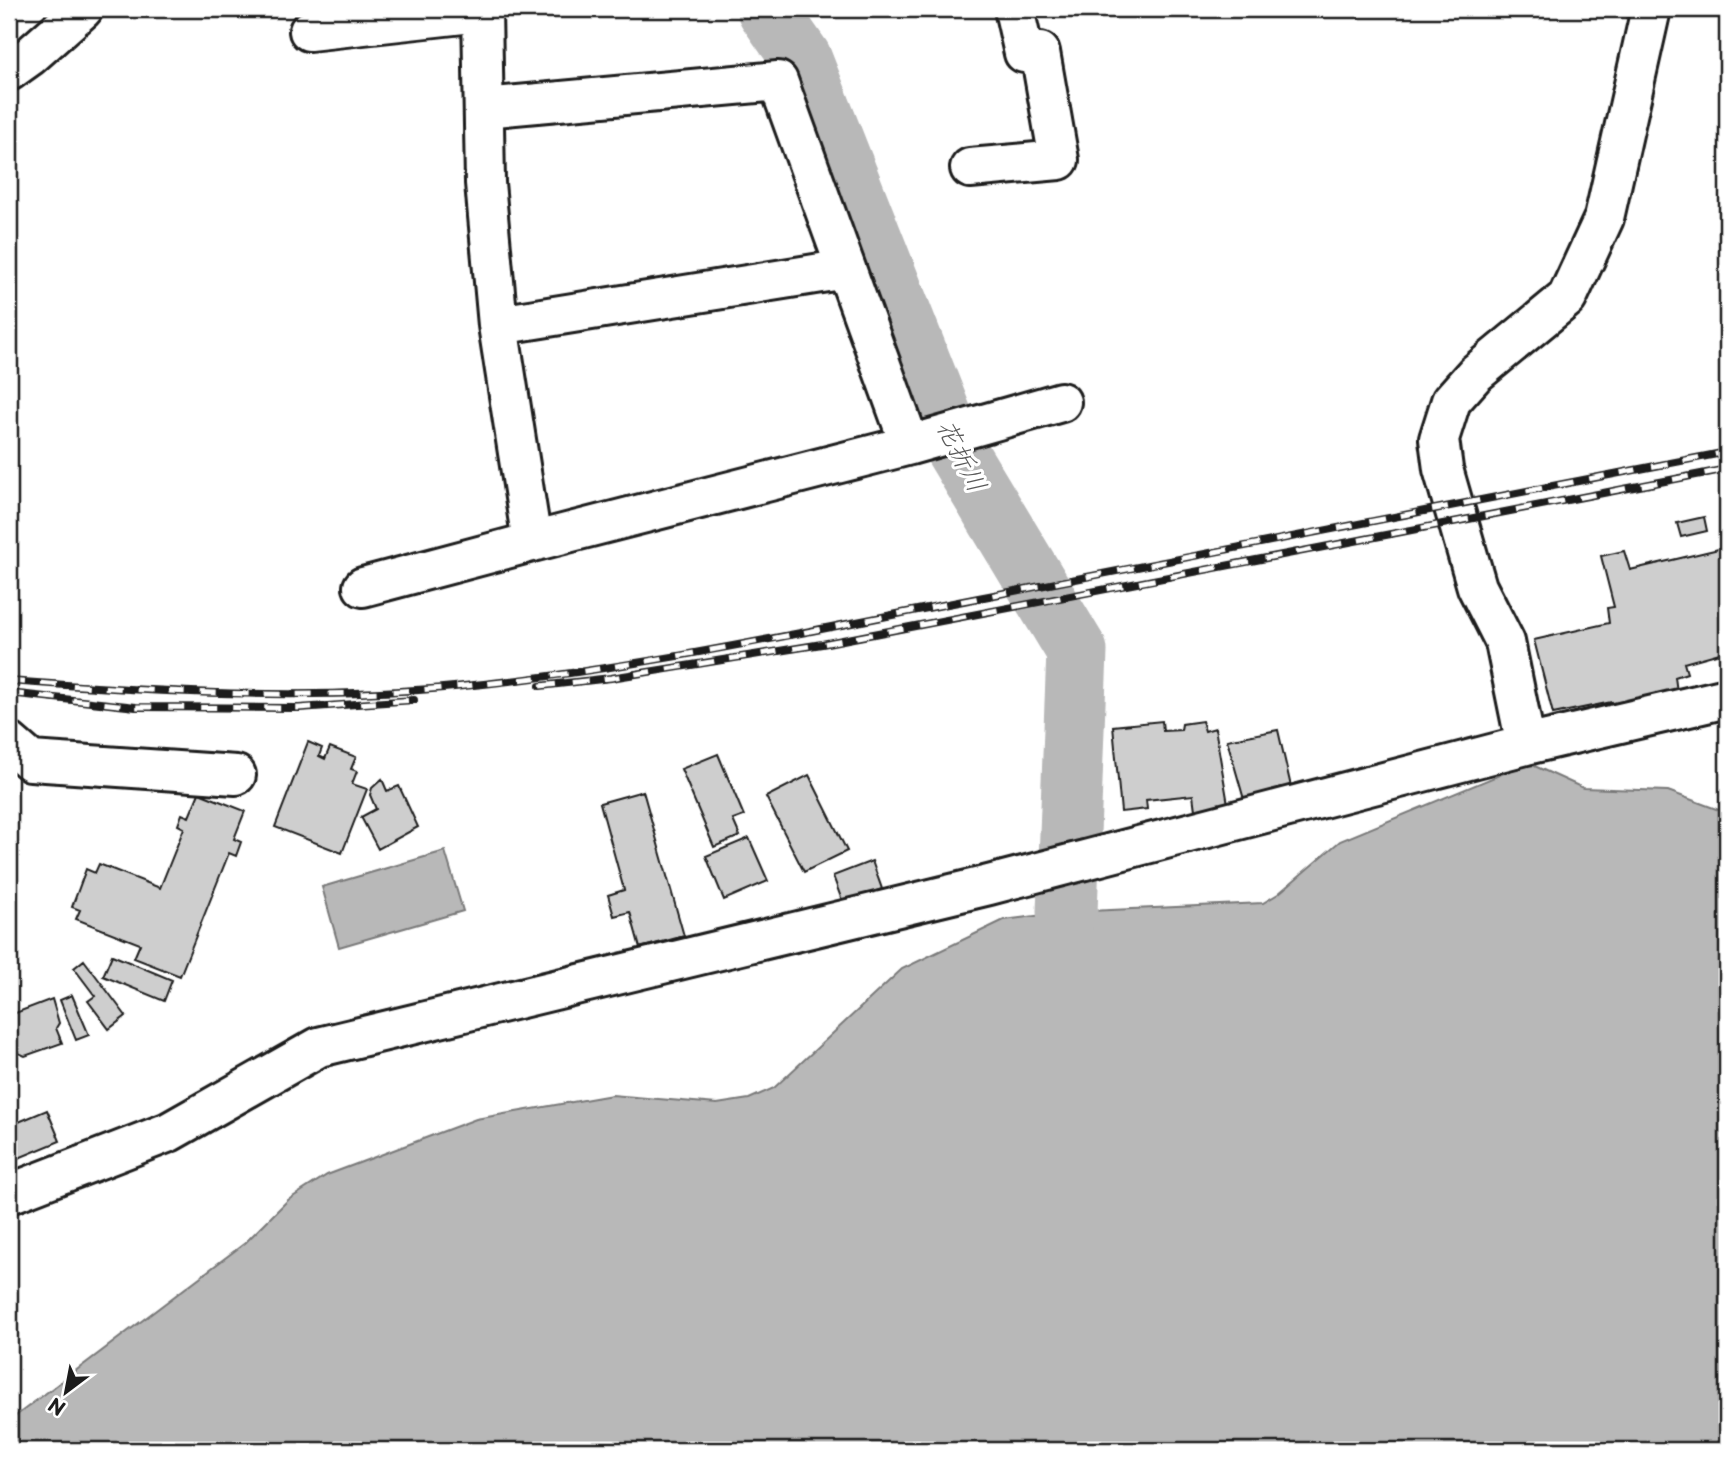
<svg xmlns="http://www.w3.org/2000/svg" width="1736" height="1459" font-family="'Playpen Sans','Klee One',sans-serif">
	<rect width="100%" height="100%" fill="#fff"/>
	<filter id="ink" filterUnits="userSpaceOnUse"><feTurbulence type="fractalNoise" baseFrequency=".0143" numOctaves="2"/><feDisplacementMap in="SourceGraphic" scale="14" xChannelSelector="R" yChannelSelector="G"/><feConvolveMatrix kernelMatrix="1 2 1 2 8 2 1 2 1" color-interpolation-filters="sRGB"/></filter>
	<g filter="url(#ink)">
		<path fill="#b8b8b8" stroke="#7a7a7a" stroke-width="2" d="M1528,763L1583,788L1668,791L1727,813V1450H9V1421L245,1243L288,1200L327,1175L476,1119L612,1095L717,1104L749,1099L774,1088L902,969L1004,920L1067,912L1263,903L1278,894L1340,841Z
			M445,851L463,911L339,947L322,887Z"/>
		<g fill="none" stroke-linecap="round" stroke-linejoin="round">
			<path stroke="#b8b8b8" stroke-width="61" d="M767,9L801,58L953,445L1077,651L1067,912"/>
		</g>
		<path fill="#cecece" stroke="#1c1c1c" stroke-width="2" d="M1704,517L1707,531L1681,537L1677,523Z
			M1727,547V640H1725L1727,651L1684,663L1687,673L1675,677L1677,692L1614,707L1612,702L1553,714L1534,640L1609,623L1607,608L1614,607L1601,556L1624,551L1630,570Z
			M1162,721L1163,731L1181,730L1182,724L1202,721L1205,731L1215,728L1228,804L1195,810L1193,795L1146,800L1147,809L1121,812L1113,726Z
			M1278,730L1292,791L1245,803L1227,740Z
			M308,742L322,748L319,756L325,759L330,747L356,757L351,769L357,771L352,784L367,789L342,853L275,827Z
			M718,754L744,816L733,820L740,836L714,847L681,769Z
			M809,775L847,851L804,872L766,797Z
			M382,779L387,791L399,786L418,827L378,849L361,817L376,809L370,795L372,788Z
			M643,791L684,936L640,948L630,912L614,916L608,895L624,890L600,803Z
			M199,793L245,811L234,839L241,842L236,856L229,853L180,976L134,958L140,944L76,919L80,910L72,907L86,869L95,873L99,864L160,888L184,828L178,825L182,814L189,817Z
			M749,838L768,881L724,900L706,856Z
			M872,861L882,889L843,903L833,876Z
			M112,955L172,980L164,1001L103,976Z
			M84,960L126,1016L109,1029L88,1001L95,996L74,968Z
			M72,995L89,1035L76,1040L60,1000Z
			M52,999L59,1023L56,1028L62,1043L25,1056L14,1051L9,1054V1036L17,1033L10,1015Z
			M47,1110L60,1141L9,1162V1126Z"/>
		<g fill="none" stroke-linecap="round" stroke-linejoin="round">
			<g stroke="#1c1c1c" stroke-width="44">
				<path id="minor" d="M482,9L485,183L498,325L532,542L910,445L1061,402
					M309,31L481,12
					M484,108L778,81L910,445
					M970,168L1059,160L1040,52L1024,53L1014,9
					M498,325L846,269
					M363,587L532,542
					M9,742L31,761L236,775
					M1526,745L1505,642L1477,587L1443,469L1439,439L1451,401L1475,374L1567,298L1604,218L1651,9
					M9,1194L169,1132L319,1047L989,885L1526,745L1727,698"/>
			</g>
			<g stroke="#1c1c1c" stroke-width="44">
				<path id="major" d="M9,71L30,56L83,9"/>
			</g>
			<use href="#minor" stroke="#fff" stroke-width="38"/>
			<use href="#major" stroke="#fff" stroke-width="38"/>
			<g stroke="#1c1c1c" stroke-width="8">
				<path id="rail" d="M9,681C157,692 306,701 454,687C634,670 812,630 989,596C1235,548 1481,500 1727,452
					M540,686L611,678L822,644L1727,469
					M9,693L136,707L299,708L414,700"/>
			</g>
			<use href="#rail" stroke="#fff" stroke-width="5" stroke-dasharray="16" stroke-linecap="butt"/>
		</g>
	</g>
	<g text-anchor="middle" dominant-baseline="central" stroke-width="6" stroke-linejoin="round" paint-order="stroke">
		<g font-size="26" font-style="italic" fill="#5a5a5a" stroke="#fff">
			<text transform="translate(963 455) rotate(63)">花折川</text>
		</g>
	</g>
	<rect width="1736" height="1459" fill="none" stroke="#fff" stroke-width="35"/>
	<rect x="18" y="18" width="1701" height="1424" fill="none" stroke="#1c1c1c" stroke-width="2.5" filter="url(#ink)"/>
	<g transform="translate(66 1392) rotate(212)" stroke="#ffffff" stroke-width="5" paint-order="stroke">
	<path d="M0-5L12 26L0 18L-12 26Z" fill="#1c1c1c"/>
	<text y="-10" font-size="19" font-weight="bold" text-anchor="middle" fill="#1c1c1c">N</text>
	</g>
</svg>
